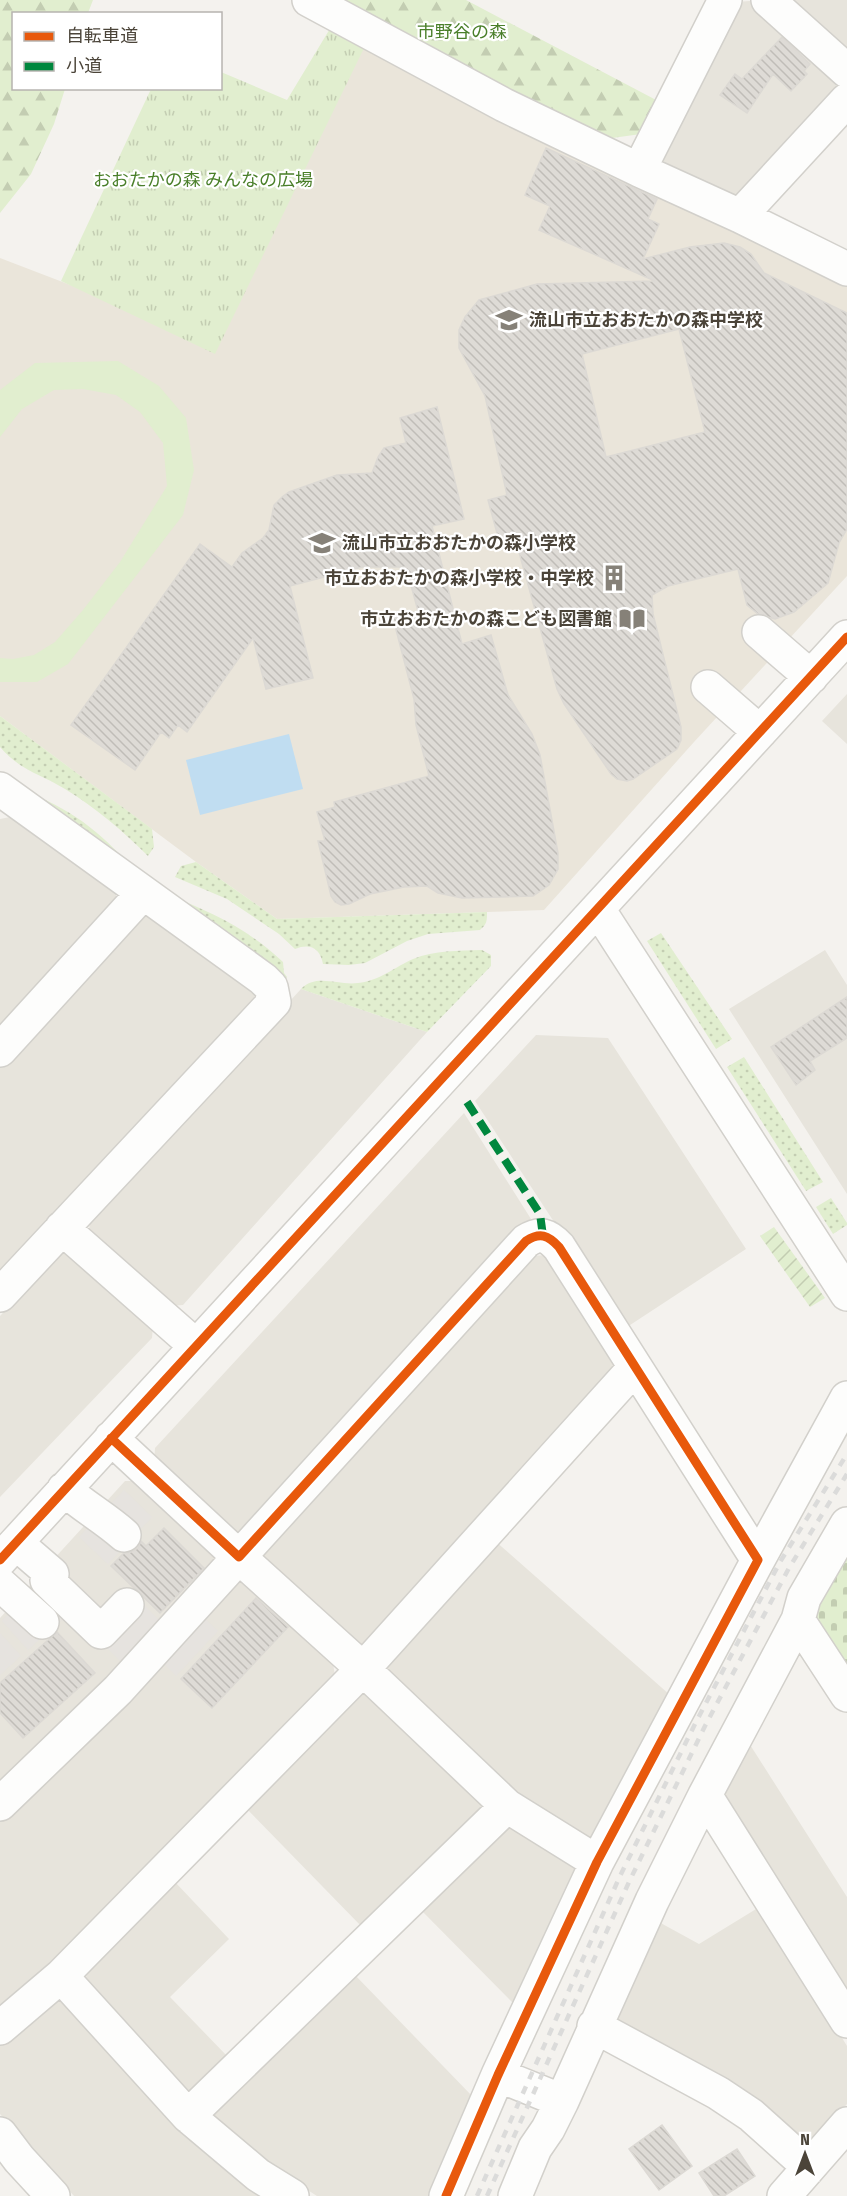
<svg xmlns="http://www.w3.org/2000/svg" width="847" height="2196" font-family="'Fira Sans Condensed','Noto Sans JP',sans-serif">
	<defs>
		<pattern id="grass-dots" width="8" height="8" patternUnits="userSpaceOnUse" patternTransform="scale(1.5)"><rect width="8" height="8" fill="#e1eecf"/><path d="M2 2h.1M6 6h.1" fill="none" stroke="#c3cdb2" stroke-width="1.8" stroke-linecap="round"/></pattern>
		<pattern id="forest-firs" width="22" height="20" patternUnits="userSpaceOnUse" patternTransform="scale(1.5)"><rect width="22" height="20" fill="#e1eecf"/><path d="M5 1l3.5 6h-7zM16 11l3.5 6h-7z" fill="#c3cdb2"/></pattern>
		<pattern id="cemetery-stones" width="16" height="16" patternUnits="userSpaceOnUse" patternTransform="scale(1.5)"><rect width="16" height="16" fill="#e1eecf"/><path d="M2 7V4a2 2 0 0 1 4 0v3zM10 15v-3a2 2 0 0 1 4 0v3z" fill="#c3cdb2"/></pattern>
		<pattern id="park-tufts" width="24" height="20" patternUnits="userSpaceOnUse" patternTransform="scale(1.5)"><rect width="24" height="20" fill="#e1eecf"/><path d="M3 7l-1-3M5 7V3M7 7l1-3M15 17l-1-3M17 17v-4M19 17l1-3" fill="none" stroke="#c3cdb2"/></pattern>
		<pattern id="garden-furrows" width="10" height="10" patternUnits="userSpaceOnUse" patternTransform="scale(1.5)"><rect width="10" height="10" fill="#e1eecf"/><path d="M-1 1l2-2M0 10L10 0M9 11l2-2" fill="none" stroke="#c3cdb2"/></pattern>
		<pattern id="building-back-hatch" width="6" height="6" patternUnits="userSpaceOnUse" patternTransform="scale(1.5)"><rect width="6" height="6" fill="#dedbd6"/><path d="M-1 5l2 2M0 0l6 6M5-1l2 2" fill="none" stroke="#c0bdb8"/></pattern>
	</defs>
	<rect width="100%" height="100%" fill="#f4f2ee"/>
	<path fill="#e7e4dc" d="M787,0H847V56Z
		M750,1L837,78L836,89L738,195L724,197L661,167L658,157L736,2Z
		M847,694V744L822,721Z
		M15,816L116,890V904L0,1030V819Z
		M140,916H152L255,987L254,1006L0,1280V1068Z
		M825,950L847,985V1194L729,1009Z
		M301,989L427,1032L183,1305L170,1306L89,1233L90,1218Z
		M536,1035L608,1038L746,1249L624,1329L475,1101Z
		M464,1113L531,1219L243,1532H230L154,1463L155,1448Z
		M74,1251L153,1325L152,1338L0,1497V1316L60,1252Z
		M546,1255L615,1360L613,1374L364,1644H348L263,1562V1550L532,1256Z
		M125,1481H137L214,1554V1565L143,1643L0,1787V1618Z
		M494,1540L670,1695L598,1834L585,1839L507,1789L383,1672L382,1661Z
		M234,1583H247L333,1663L335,1677L113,1908L0,2011V1822L47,1779Z
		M367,1691L485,1801L484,1814L362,1927L247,1809L357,1692Z
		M747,1740L847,1897V1998L723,1799L724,1786Z
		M512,1826L574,1864L577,1875L515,2005L421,1910L499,1829Z
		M175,1882L229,1939L170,1997L228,2057L194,2091L178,2090L86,1979L87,1966Z
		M761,1906L847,2046V2104L813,2141L800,2142L616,2024L613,2013L657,1921L699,1944Z
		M354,1974L474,2098L433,2196H317L258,2158L211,2122L212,2106Z
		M53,1998H67L267,2196H74L0,2114V2044Z"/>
	<path fill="#eae5da" d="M366,44L486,112L847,287V576L694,742L544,910L277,919L196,862L0,716V258L73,286Z"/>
	<path fill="url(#grass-dots)" d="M0,716L152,829L154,847L148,856C123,831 96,808 65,789C39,773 22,772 0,747Z
		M28,792C80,814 103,835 140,876Z
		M196,862L277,919L487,912C487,921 487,924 480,930L428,934L407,941L365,963L349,965L323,964C320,948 310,943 295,949L279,934L227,899L175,877L181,866Z
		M166,894C211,912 247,928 283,962L284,973L287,977L284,981Z
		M661,933L732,1039L716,1049L647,941Z
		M482,950L491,955V966L427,1032L301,989C316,973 339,986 358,983C379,981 395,967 413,959C435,950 458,951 482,950Z
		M744,1057L823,1182L806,1191L727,1067Z
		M831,1198L847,1223V1225L833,1234L816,1207Z"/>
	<path fill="url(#forest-firs)" d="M0,0H93L88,13L14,14V88L65,89L54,124L31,174L0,213Z
		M338,0H466L658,101L641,134L605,139Z"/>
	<path fill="url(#cemetery-stones)" d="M847,1552V1672L816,1624L817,1608Z"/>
	<path fill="url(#park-tufts)" d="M331,27L366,44L215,354L61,281L151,89L220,88L221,72L287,100Z"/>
	<path fill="url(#garden-furrows)" d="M774,1227L825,1298L810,1307L760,1236Z"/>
	<path fill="#e1eecf" d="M118,361L159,386L186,418L194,470L183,515L68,664L37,682H0V658L13,659L34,655L55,642L83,610L120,562L167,486L163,443L140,412L116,395L83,389L54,390L22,409L0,437V390L35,363Z"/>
	<path fill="#e6e3df" d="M124,1490L152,1517L108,1564L79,1537Z
		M39,1589L68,1614L28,1650L2,1621L26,1593Z
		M145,1606L160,1621L122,1663L107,1648Z
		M204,1618L218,1631L176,1676L162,1662Z
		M0,1633L21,1656L0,1675Z"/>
	<path fill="#c0ddf1" d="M289,734L303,789L200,815L186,760Z"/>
	<path fill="url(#building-back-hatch)" stroke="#dcd9d4" stroke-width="1.5" fill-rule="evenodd" d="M782,37L810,64L804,71L807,74L791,91L773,74L747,113L720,95L735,74L742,79Z
		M546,148L657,199L648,219L659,224L643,259L690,247L724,243L740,247L751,254L764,273L847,313V529L839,543L828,583L794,612L775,619L758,614L747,605L738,569L668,586L652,595L653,614L681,727V740L677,749L633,779L627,781L617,779L611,774L564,704L557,689L517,545L501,548L488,500L507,495L485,396L459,348V330L465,317L479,300L537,284L655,281L539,230L550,206L525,195ZM679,329L705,432L606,457L582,354Z
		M437,407L464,519L432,526L462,644L491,635L508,695L532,734L540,755L558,853V869L549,885L533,896L462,898L438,893L427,886L404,887L370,894L349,904L341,905L335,902L331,896L318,841H325L317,812L335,807L334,802L429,776L416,725L414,699L393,618L418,611L406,567H362L290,586L313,678L266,689L253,638L187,732L178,725L169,738L161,732L135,770L71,725L200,544L232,567L242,553L263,538L269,530L274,505L282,497L289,492L337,475L372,473L378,457L384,448L406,443L400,418Z
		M847,997V1038L810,1061L815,1070L796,1085L771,1047Z
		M164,1528L204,1568L160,1613L111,1566L124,1553L131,1552L138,1548L141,1541L146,1546Z
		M256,1598L288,1627L212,1708L181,1679Z
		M57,1632L95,1673L23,1738L0,1713V1683Z
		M662,2125L692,2166L659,2190L629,2149Z
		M737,2149L755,2176L724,2196H714L699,2173Z"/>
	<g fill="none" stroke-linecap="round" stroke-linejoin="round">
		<g stroke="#d2d0cb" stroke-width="36">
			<path id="minor" d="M309,0L504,105L639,170L725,0
				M768,0L847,71
				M639,170L740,216L847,269
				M740,216L847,100
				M759,632L811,677
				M708,687L760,732
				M0,789L263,979L271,987L274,1002L0,1295
				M598,909L847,1294
				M0,1050L143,893
				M62,1228L196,1346
				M111,1438L239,1557L526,1241C540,1232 548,1235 559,1247L758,1560L597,1862L498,2075L446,2196
				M64,1489C83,1506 105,1518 124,1535
				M16,1543L52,1574L47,1580L101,1632L127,1605
				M0,1560L847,637
				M758,1560L847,1398
				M0,1584L42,1622
				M798,1620L804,1598L847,1524
				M705,1795L847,2021
				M0,1804L118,1690L239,1557L363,1669L507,1806L597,1862
				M61,1976L363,1669L630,1373L636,1370
				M594,2026L718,2093L751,2115L809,2167
				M0,2028L61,1976L188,2116L258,2175L292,2196
				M498,2075L562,2101
				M188,2116L507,1806
				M0,2134L19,2159L53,2196
				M515,2196L535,2148L548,2129L562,2101L652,1901L705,1795L798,1620L847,1695
				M784,2196L847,2124"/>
		</g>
		<use href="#minor" stroke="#fdfdfc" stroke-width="33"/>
		<path stroke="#dbdbda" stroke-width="4.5" stroke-dasharray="8 8" stroke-linecap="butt" d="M477,2196L620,1876L696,1722L780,1562L847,1454
			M487,2196L629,1882L705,1726L789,1568L847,1474"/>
		<path stroke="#00873e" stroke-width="8" stroke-dasharray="15 8" stroke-linecap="butt" d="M467,1102L540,1214L543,1236"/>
		<g stroke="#fff" stroke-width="13">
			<path id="cycleway" d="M111,1438L239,1557L526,1241C540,1232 548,1235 559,1247L758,1560L597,1862L498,2075L446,2196
				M0,1560L847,637"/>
		</g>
		<use href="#cycleway" stroke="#e8590c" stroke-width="9"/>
	</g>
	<defs>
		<g id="school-bare" transform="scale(2.07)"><path d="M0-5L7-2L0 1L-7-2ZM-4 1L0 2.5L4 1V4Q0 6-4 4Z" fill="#868178" stroke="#fff" stroke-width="2.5" paint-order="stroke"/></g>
		<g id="building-bare" transform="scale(2.07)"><path d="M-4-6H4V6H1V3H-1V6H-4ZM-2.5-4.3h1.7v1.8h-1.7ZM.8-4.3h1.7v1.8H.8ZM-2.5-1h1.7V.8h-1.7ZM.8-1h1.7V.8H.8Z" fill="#868178" stroke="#fff" stroke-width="2.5" paint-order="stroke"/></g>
		<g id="library-bare" transform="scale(2.07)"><path d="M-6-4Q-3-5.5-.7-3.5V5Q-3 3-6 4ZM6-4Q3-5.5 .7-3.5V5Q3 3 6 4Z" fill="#868178" stroke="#fff" stroke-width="2.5" paint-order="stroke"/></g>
	</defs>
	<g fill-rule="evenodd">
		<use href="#school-bare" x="509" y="320"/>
		<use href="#school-bare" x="322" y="543"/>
		<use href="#building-bare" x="614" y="578"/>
		<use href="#library-bare" x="632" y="619"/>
	</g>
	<g text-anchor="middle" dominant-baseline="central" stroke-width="4.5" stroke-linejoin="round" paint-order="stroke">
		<g font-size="18" fill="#4a7f2a" stroke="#fff">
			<text x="462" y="32">市野谷の森</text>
			<text x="203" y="180">おおたかの森 みんなの広場</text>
		</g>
		<g font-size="18" font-weight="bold" fill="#4b4439" stroke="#fff" text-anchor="start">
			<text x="529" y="320">流山市立おおたかの森中学校</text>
			<text x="342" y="543">流山市立おおたかの森小学校</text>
			<text x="594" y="578" text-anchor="end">市立おおたかの森小学校・中学校</text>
			<text x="612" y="619" text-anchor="end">市立おおたかの森こども図書館</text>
		</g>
	</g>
	<rect x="12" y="12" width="210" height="78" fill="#ffffff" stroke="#b7b4b0" stroke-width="1.5"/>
	<rect x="24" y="32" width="30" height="9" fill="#e8590c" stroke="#b7b4b0" stroke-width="1.5"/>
	<text x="66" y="42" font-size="18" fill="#4b4439">自転車道</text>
	<rect x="24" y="62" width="30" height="9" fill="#00873e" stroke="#b7b4b0" stroke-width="1.5"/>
	<text x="66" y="72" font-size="18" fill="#4b4439">小道</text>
	<g transform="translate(805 2154)" stroke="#ffffff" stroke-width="4.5" paint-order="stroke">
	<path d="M0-4.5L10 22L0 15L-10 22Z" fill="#4b4439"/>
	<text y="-9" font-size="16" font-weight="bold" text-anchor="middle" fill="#4b4439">N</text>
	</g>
</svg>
